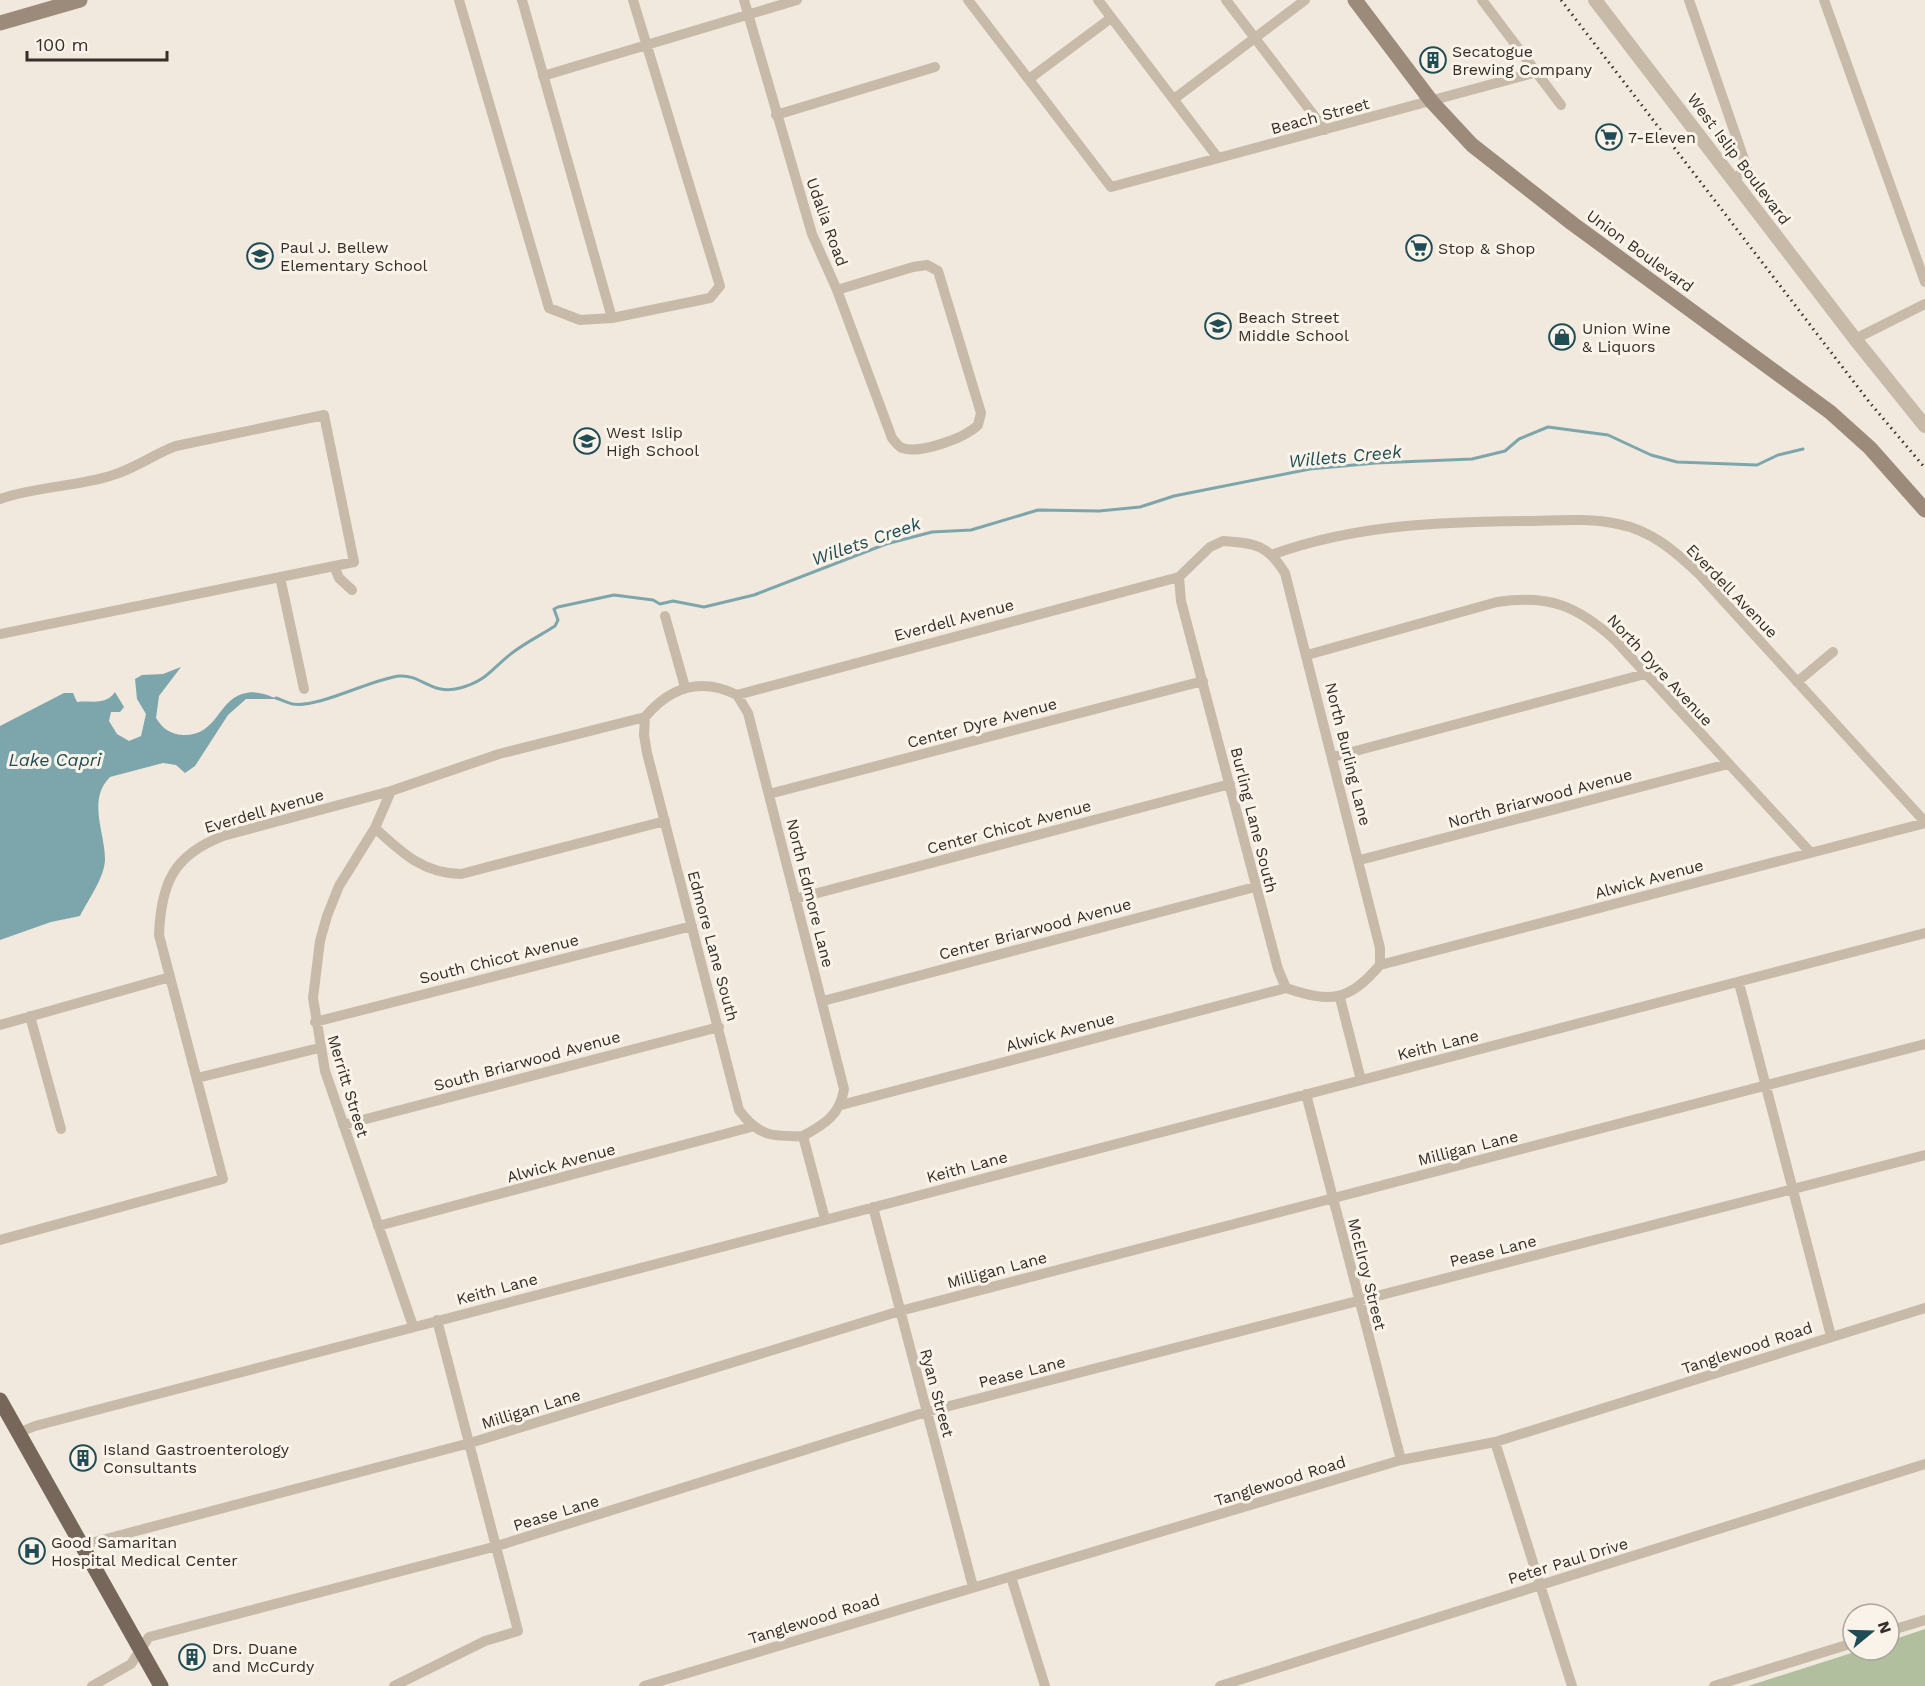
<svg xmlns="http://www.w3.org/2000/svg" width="1925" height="1686" font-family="'Work Sans',sans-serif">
	<rect width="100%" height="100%" fill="#f1e9dd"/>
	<path fill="#b1bf9e" d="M1925,1629V1686H1748L1861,1650H1889V1641Z"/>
	<path fill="#7da6ac" d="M181,667L159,696L156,718C163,729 170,734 183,735C217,736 217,702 242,694C256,690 265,694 278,699H246L228,715L195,766L185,773L176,765L163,763L110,777C87,800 105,832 105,859C105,877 88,900 80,916L51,922L0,940V726L64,693H73L77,702C92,700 105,706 115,692L124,707L120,712H111L109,721L117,734L129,741L141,736L146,714L137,699L135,679L142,675L163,674Z"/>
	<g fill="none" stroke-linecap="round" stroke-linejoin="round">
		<path stroke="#7da6ac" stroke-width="3" d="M276,698C282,700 288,703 293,704C319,708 369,680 399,676C422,674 431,696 460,688C487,681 492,668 512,653C525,643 541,635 555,626L558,620L554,609L558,607L614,595L653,600L660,604L673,601L704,607L754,595L886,544L932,532L971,530L1038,510L1099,511L1140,507L1174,496L1310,469L1376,463L1472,459L1505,451L1519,439L1548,427L1608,435L1651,455L1677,462L1757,465L1778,455L1803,449"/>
		<path stroke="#c8baa9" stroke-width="10" d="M459,0L549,308L580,320L612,318L710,298L720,286L633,0
			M522,0L612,318
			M744,0L812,234L837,290L892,438C895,442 898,446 902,448C921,454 965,438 978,425L981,413L938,271L927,265L913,267L837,290
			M968,0L1111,187L1537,72
			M1098,0L1218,158
			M1226,0L1325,130
			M1482,0L1561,105
			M1689,0L1747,168L1734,179
			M1824,0L1925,282
			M543,76L797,0
			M1029,79L1111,18
			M1174,99L1305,0
			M776,115L935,67
			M1855,339L1925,304
			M0,499C36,486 77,487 113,475C136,468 154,454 176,446L324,415L354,562L0,634
			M1223,541C1255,543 1268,545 1285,573L1380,948V965C1348,1002 1331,1003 1286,988L1278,969L1181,601L1179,577L1210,547Z
			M1274,554C1355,525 1437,522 1522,521C1553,521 1587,517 1618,524C1651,530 1676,552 1699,574L1925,822
			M334,566L339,578L352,590
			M280,577L304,689
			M665,616L685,687
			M1307,655L1497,602C1549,594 1578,606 1616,641L1810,852
			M1797,682L1833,652
			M737,695L1179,577
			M645,717L644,735L647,753L739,1110C758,1136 772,1137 803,1136
			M1333,757L1645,674
			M391,791L375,828L339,886L327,916L320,941L313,998L325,1071L413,1326
			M769,794L1203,681
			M375,828C402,853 424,874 461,874L665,821
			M1360,860L1728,764
			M795,899L1230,784
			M1380,965L1925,823
			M1739,983L1831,1336
			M1340,998L1361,1080
			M823,1001L1255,887
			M30,1016L61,1129
			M315,1022L692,926
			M0,1025L170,977
			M197,1078L319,1048
			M1306,1094L1401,1460
			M841,1105L1286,988
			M343,1125L719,1027
			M803,1136L825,1219
			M873,1207L973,1587
			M378,1226L751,1127
			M0,1240L223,1179L159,935C161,884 173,855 223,836L391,791L499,754L645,717C670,687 701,677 737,695L748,713L844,1089C840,1115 825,1124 803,1136
			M18,1433L35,1426L1925,933
			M1495,1442L1572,1686
			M83,1545L470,1443L900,1311L1925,1044
			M1011,1577L1045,1686
			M1889,1631L1925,1620
			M92,1686L131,1664L149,1637L497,1546L926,1412L1925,1155
			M394,1686L485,1641L518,1631L437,1320
			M644,1686L1401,1460L1495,1442L1925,1308
			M1220,1686L1925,1464
			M1714,1686L1853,1643"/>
		<path stroke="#c8baa9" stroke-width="14" d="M1595,0L1855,339L1925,426"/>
		<path stroke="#9c8a7b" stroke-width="15" d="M1355,0L1432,102L1472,145L1573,224L1830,412L1870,448L1925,510
			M0,23L80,0"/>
		<path stroke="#77675b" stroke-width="15" d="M0,1400L161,1686"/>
		<path stroke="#362e29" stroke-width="3" stroke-dasharray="1.5 4.5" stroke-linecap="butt" d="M1561,0L1870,403L1925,468"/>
	</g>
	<defs>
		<g id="building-ring" transform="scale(1.35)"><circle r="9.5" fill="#f9f3e9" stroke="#204d55" stroke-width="1.5"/><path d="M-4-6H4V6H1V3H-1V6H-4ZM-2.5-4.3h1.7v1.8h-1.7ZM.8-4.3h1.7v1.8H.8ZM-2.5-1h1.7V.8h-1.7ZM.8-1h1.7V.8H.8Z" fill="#204d55"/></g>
		<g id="supermarket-ring" transform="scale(1.35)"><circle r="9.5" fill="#f9f3e9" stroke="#204d55" stroke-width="1.5"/><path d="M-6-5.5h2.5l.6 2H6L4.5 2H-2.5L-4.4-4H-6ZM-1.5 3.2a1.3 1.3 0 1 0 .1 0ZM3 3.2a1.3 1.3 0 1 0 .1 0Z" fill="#204d55"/></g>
		<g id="school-ring" transform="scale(1.35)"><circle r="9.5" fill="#f9f3e9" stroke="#204d55" stroke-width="1.5"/><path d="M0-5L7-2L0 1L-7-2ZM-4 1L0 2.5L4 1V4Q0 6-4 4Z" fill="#204d55"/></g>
		<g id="shop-ring" transform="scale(1.35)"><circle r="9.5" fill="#f9f3e9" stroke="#204d55" stroke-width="1.5"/><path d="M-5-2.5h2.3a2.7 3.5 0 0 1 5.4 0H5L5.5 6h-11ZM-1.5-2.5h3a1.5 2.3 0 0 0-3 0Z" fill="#204d55"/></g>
		<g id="hospital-ring" transform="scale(1.35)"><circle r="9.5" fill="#f9f3e9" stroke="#204d55" stroke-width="1.5"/><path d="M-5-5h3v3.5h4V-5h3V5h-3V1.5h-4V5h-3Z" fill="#204d55"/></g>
	</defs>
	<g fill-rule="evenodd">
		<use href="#building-ring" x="1433" y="60"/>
		<use href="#supermarket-ring" x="1609" y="137"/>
		<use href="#supermarket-ring" x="1419" y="248"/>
		<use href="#school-ring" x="260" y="256"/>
		<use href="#school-ring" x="1218" y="326"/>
		<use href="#shop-ring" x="1562" y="337"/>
		<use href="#school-ring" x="587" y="441"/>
		<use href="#building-ring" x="83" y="1458"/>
		<use href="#hospital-ring" x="32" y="1551"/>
		<use href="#building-ring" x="192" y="1657"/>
	</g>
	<g text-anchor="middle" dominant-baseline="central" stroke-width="6" stroke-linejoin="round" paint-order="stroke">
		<g font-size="16" fill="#362e29" stroke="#f9f3e9" text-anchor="start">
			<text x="1452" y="51">Secatogue<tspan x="1452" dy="18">Brewing Company</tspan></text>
			<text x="1628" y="137">7-Eleven</text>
			<text x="280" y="247">Paul J. Bellew<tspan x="280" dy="18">Elementary School</tspan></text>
			<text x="1438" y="248">Stop &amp; Shop</text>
			<text x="1238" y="317">Beach Street<tspan x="1238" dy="18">Middle School</tspan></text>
			<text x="1582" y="328">Union Wine<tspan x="1582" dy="18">&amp; Liquors</tspan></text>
			<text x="606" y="432">West Islip<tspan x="606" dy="18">High School</tspan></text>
			<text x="103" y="1449">Island Gastroenterology<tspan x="103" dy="18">Consultants</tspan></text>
			<text x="51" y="1542">Good Samaritan<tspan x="51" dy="18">Hospital Medical Center</tspan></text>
			<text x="212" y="1648">Drs. Duane<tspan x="212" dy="18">and McCurdy</tspan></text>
		</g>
		<g font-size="16" fill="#362e29" stroke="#f9f3e9">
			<text transform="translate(1320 116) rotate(-15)">Beach Street</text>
			<text transform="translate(1739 159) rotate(53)">West Islip Boulevard</text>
			<text transform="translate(827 222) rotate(70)">Udalia Road</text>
			<text transform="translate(1640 251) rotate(36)">Union Boulevard</text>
			<text transform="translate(1732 591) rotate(46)">Everdell Avenue</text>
			<text transform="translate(954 620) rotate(-15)">Everdell Avenue</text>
			<text transform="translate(1660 670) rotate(47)">North Dyre Avenue</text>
			<text transform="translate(982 723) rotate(-15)">Center Dyre Avenue</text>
			<text transform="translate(1348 754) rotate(76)">North Burling Lane</text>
			<text transform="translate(1540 798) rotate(-15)">North Briarwood Avenue</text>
			<text transform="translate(264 811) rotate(-16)">Everdell Avenue</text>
			<text transform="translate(1254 820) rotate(76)">Burling Lane South</text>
			<text transform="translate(1009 827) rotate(-15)">Center Chicot Avenue</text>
			<text transform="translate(1649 879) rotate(-15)">Alwick Avenue</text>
			<text transform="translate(810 893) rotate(76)">North Edmore Lane</text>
			<text transform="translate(1035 929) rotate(-15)">Center Briarwood Avenue</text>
			<text transform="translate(713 946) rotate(75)">Edmore Lane South</text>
			<text transform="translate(499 959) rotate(-14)">South Chicot Avenue</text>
			<text transform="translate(1060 1032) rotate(-15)">Alwick Avenue</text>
			<text transform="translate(1438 1045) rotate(-14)">Keith Lane</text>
			<text transform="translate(527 1061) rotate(-15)">South Briarwood Avenue</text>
			<text transform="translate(348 1086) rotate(73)">Merritt Street</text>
			<text transform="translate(1468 1148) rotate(-14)">Milligan Lane</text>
			<text transform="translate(561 1163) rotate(-15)">Alwick Avenue</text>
			<text transform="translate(967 1167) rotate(-15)">Keith Lane</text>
			<text transform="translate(1493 1251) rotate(-14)">Pease Lane</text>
			<text transform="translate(997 1270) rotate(-15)">Milligan Lane</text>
			<text transform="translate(1367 1274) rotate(76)">McElroy Street</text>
			<text transform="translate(497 1289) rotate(-15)">Keith Lane</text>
			<text transform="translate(1747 1348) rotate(-18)">Tanglewood Road</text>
			<text transform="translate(1022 1372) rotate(-14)">Pease Lane</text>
			<text transform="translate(937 1393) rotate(75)">Ryan Street</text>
			<text transform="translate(531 1409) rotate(-17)">Milligan Lane</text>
			<text transform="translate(1280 1481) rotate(-17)">Tanglewood Road</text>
			<text transform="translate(556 1513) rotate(-17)">Pease Lane</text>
			<text transform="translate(1568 1561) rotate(-17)">Peter Paul Drive</text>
			<text transform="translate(814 1619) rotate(-17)">Tanglewood Road</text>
		</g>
		<g font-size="18" font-style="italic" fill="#204d55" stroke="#f9f3e9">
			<text transform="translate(1345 456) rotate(-5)">Willets Creek</text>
			<text transform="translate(866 541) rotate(-19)">Willets Creek</text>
			<text x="55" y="759">Lake Capri</text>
		</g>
	</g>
	<g transform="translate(1871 1632) rotate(71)"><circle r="28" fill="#f9f3e9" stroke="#aba49c" stroke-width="1.5"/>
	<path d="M0-4.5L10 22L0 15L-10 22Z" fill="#204d55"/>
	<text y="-9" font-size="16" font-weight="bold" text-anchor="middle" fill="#362e29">N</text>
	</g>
	<path d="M27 51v9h140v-9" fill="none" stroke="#362e29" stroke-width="3"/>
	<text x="36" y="51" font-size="18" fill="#362e29" stroke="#f9f3e9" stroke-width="4.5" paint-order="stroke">100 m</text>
</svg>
